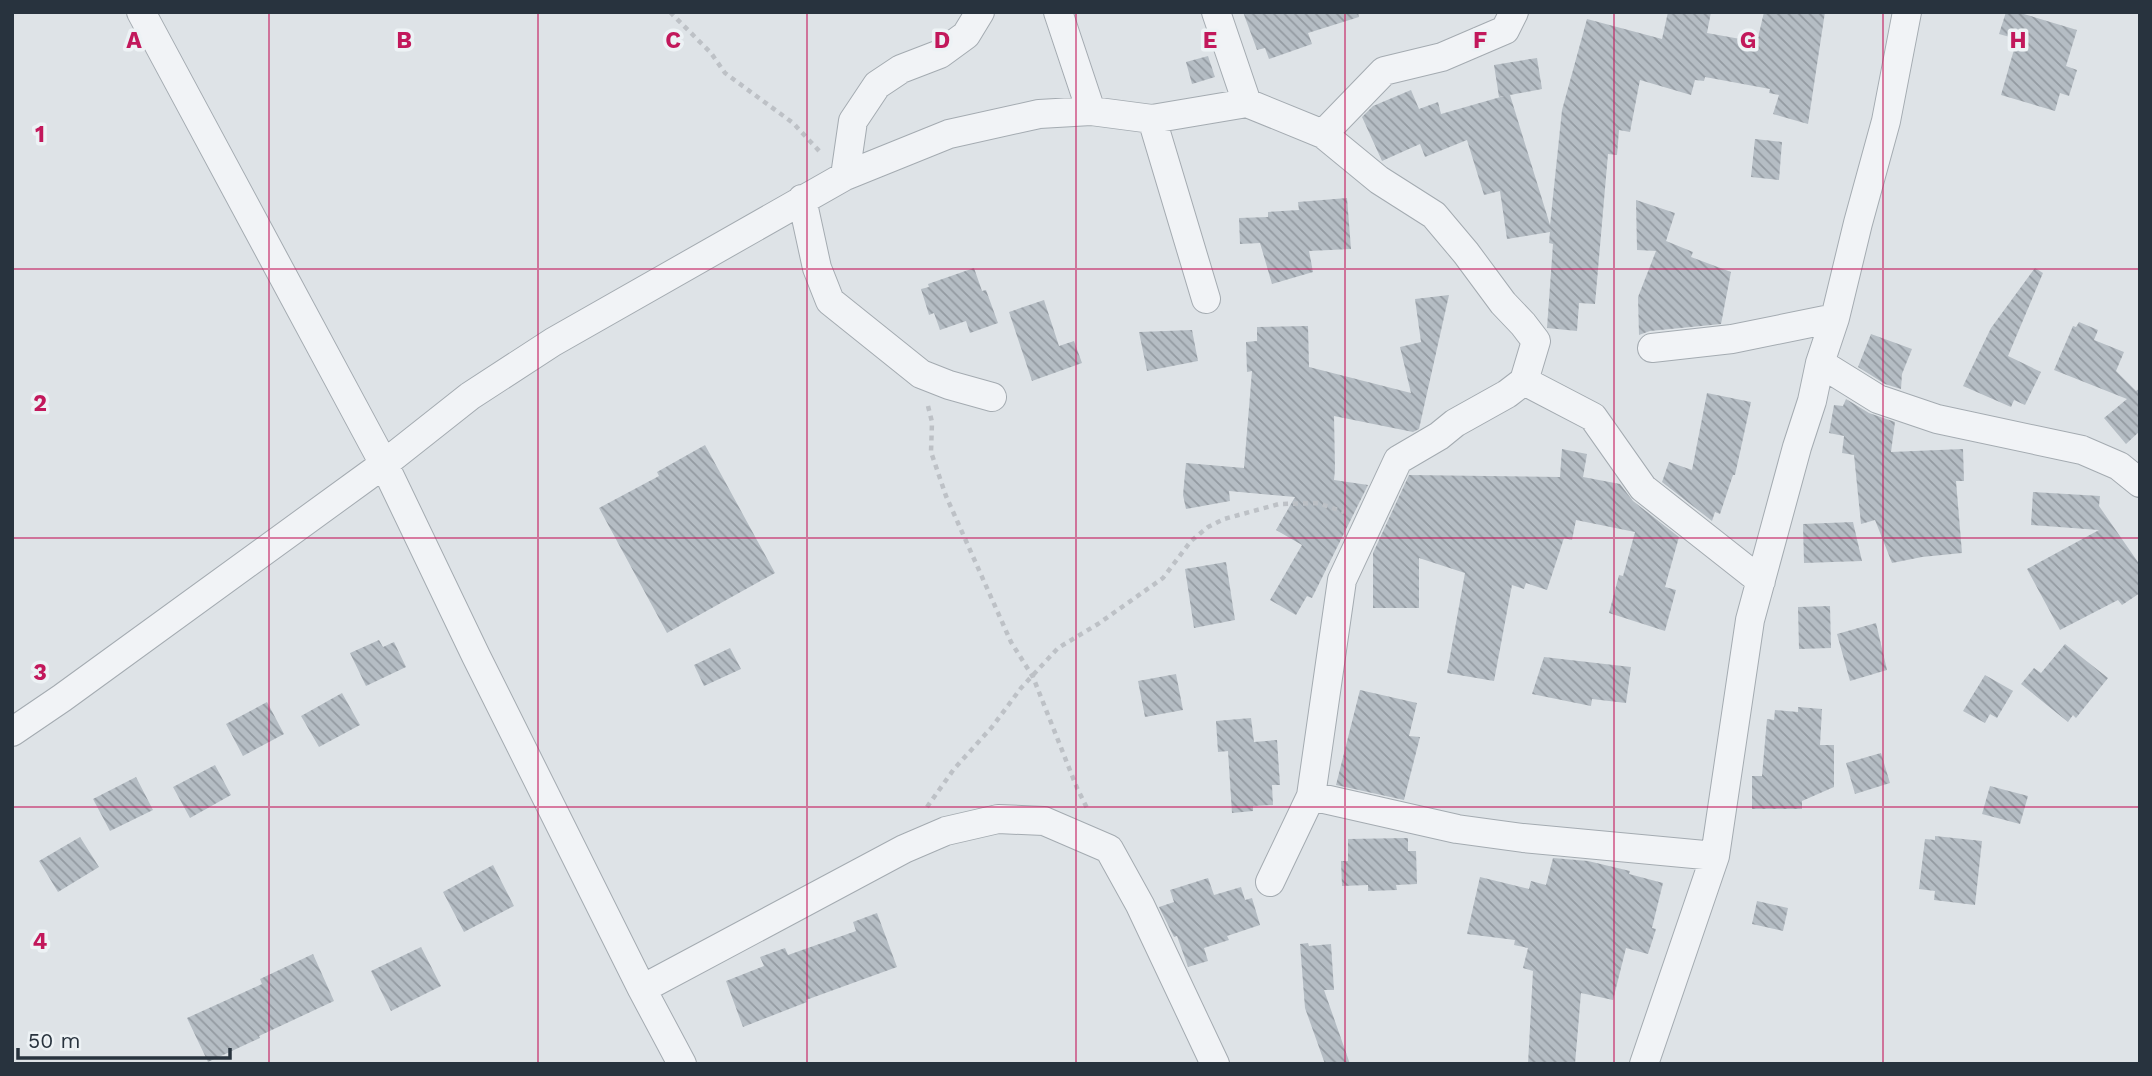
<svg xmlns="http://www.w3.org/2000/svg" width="2152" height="1076" font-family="'Work Sans',sans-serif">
	<defs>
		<pattern id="building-back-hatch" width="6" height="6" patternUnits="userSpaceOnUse" patternTransform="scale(1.75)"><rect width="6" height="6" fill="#b5bdc4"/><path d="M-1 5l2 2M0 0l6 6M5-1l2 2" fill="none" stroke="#939aa1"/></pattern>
	</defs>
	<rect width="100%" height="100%" fill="#dee3e7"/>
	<path fill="url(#building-back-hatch)" d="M1243,12H1358L1359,17L1308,33L1312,44L1269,59L1265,48L1257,50Z
		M1668,12H1711L1707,33L1757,42L1764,12H1825L1808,124L1773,114L1779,95L1769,93L1770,89L1705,77L1704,81L1695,80L1691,95L1640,80L1630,132L1619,130L1617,155L1608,154L1595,304L1579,303L1577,331L1547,328L1553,244L1549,243L1550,232L1507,239L1500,191L1484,195L1467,140L1425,157L1420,144L1382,161L1362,117L1373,106L1411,90L1419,109L1438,102L1441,114L1504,96L1499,97L1494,65L1537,58L1542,89L1510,95L1550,225L1562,110L1587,19L1662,39Z
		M2006,12H2017L2077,30L2066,66L2077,70L2069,96L2060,93L2055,111L2001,95L2017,39L1999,34Z
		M1208,56L1215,77L1192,84L1186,62Z
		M1755,139L1782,142L1779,180L1751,177Z
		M1347,198L1351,249L1309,251L1313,272L1272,284L1260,243L1240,244L1239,218L1268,217V212L1299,210L1298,202Z
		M1636,200L1675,213L1666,241L1693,252L1691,257L1731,272L1721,324L1650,331L1639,335L1638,297L1656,251L1637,250Z
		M974,268L982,291L986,290L998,323L970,333L966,321L940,330L934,313L929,315L921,289L929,287L928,284Z
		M2035,268L2043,273L2008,356L2041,372L2025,405L2014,400L2011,407L1963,386L1991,328Z
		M1449,295L1419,429L1413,432L1334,416L1335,469L1334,480L1368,485L1312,598L1307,596L1296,615L1270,600L1302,545L1276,530L1295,497L1229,491L1230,501L1186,509L1183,495L1186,463L1244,468L1252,371L1247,372L1246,342L1257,341V327L1308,326L1309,367L1411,393L1400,347L1421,342L1415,299Z
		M1044,300L1059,346L1074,341L1082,363L1032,381L1009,312Z
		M2079,322L2098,330L2094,340L2124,352L2116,371L2136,391L2140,388V431L2126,444L2104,418L2127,399L2054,370L2073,326L2076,327Z
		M1192,330L1198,361L1147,371L1139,332Z
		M1871,334L1912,349L1902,374L1901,389L1885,384L1858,367Z
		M1707,393L1751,402L1735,475H1733L1720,514L1715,512L1712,521L1662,482L1669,462L1692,470Z
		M1846,399L1869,413L1895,422L1891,452L1963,449L1964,481H1956L1962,553L1922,557L1892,563L1875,520L1861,524L1854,455L1842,453L1844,436L1829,433L1834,405L1843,406Z
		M705,445L775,573L667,633L599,508L659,476L657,472Z
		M1562,449L1587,454L1583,477L1620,484L1633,501L1679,537L1665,587L1676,590L1665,631L1609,613L1619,575L1623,576L1635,532L1576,520L1572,540L1564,538L1547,590L1526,583L1524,589L1512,585L1494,681L1447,673L1465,573L1419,558V608H1373V553L1409,475L1560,477Z
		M2033,492L2100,496L2099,506L2140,565V593L2122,605L2118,600L2060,630L2027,569L2099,530L2031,525Z
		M1853,522L1862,561L1804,563L1803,524Z
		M1226,562L1235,620L1194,628L1185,569Z
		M1830,606L1831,648L1799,649L1798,607Z
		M1876,623L1887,670L1850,681L1837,634Z
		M379,640L383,647L394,642L406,667L366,686L350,653Z
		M2065,644L2108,678L2076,718L2073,715L2068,722L2021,684L2034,668L2041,673Z
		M730,648L741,669L704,686L694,665Z
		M1544,657L1631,667L1626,703L1592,699L1591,706L1532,694Z
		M1176,674L1183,710L1145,717L1138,681Z
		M1985,675L2013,691L1997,718L1990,714L1985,723L1963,711Z
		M1360,690L1417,703L1409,736L1420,737L1404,800L1336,785Z
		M342,693L360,725L319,747L301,716Z
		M267,702L284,734L243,756L226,724Z
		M1798,707L1822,709L1820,745H1834V787L1802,801V809H1752V776H1762L1767,719L1774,720L1775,710L1798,712Z
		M1251,718L1254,742L1277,740L1280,785H1272L1273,805L1253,806V811L1232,813L1228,751L1218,752L1216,721Z
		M1881,753L1890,783L1855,794L1846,763Z
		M215,765L231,795L190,818L173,787Z
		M136,777L153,810L110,831L93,799Z
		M1990,786L2028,796L2020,824L1982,814Z
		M1935,836L1982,841L1975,905L1934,900L1935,891L1919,889L1925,839L1935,840Z
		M80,837L99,867L58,892L39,861Z
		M1408,838V851H1416L1417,884L1396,885L1397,890L1368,891V885L1342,886L1341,861H1348V839Z
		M1553,858L1588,861L1630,871L1629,874L1663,883L1652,928L1656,929L1648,954L1626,948L1613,1000L1581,993L1575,1064H1528L1533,971L1523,968L1528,948L1514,945L1515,940L1467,934L1480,877L1529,889L1531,881L1546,885Z
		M493,865L514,906L464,932L443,892Z
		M1208,878L1214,895L1241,887L1245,900L1252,898L1260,925L1227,936L1229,940L1204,948L1208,961L1188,967L1177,936L1174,937L1159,907L1174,902L1170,890Z
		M1757,901L1788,908L1783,931L1752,924Z
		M877,913L897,967L806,1000L807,1002L743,1027L726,981L764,966L760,957L785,948L788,955L856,931L853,922Z
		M1308,943L1309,946L1331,944L1334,990H1324L1350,1064H1325L1305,1008L1300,944Z
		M421,947L441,986L391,1011L371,971Z
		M313,954L334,1001L259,1036L260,1038L208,1062L187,1018L262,984L260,979Z"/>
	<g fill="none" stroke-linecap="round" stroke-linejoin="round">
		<g stroke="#a4abb1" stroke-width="30">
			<path id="minor" d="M141,12L384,464L476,656L642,989L682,1064
				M1058,12L1091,111
				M1216,12L1247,103
				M1152,119L1206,299
				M1323,134L1384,71L1442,57L1505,30L1514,12
				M845,176L853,121L877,85L901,69L940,54L966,35L980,12
				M802,199L817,268L830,301L921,374L949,385L992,397
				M1652,348L1732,339L1835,318
				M1820,363L1878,399L1937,419L2082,450L2119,466L2140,483
				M1524,381L1593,417L1643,488L1761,581
				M12,732L62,698L384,464L470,396L553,342L845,176L949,134L1039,114L1091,111L1152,119L1247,103L1323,134L1379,180L1434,215L1466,253L1503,303L1523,324L1536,341L1524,381L1507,394L1455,423L1439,436L1398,460L1342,580L1311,796L1270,882
				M1311,796L1457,829L1523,838L1715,856
				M642,989L904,849L946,831L998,819L1044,821L1109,849L1140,905L1215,1064
				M1644,1064L1715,856L1750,620L1797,447L1812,401L1820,363L1835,318L1858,223L1886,121L1907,12"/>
		</g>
		<path stroke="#bdc1c6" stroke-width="4.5" stroke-dasharray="5 5" stroke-linecap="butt" d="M670,12L711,53L725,73L793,123L822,154
			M928,406L932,422L931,452L946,496L1011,642L1033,677L1077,788L1087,808
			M927,807L954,769L992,727L1021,688L1058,648L1098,624L1163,578L1191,541L1208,527L1224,519L1279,504L1318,503L1344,512"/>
		<use href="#minor" stroke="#f1f3f6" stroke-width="28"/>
	</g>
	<path fill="none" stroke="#c2185b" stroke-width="2" stroke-opacity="0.55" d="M269,12V1064M538,12V1064M807,12V1064M1076,12V1064M1345,12V1064M1614,12V1064M1883,12V1064M12,269H2140M12,538H2140M12,807H2140"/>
	<g font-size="23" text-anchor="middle" font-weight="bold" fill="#c2185b" stroke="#edf2f5" stroke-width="7" stroke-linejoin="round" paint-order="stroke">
		<text x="134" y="48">A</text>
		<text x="404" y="48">B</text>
		<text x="673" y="48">C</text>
		<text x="942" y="48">D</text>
		<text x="1210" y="48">E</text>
		<text x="1480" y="48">F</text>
		<text x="1748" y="48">G</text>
		<text x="2018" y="48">H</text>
		<text x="40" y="142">1</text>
		<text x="40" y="411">2</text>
		<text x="40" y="680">3</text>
		<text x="40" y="949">4</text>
	</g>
	<rect width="2152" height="1076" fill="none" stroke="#28333e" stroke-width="28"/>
	<path d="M18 1048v10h212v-10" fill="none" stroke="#28333e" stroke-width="3.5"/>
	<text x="28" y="1048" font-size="21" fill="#28333e" stroke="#edf2f5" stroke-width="5" paint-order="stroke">50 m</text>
</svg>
